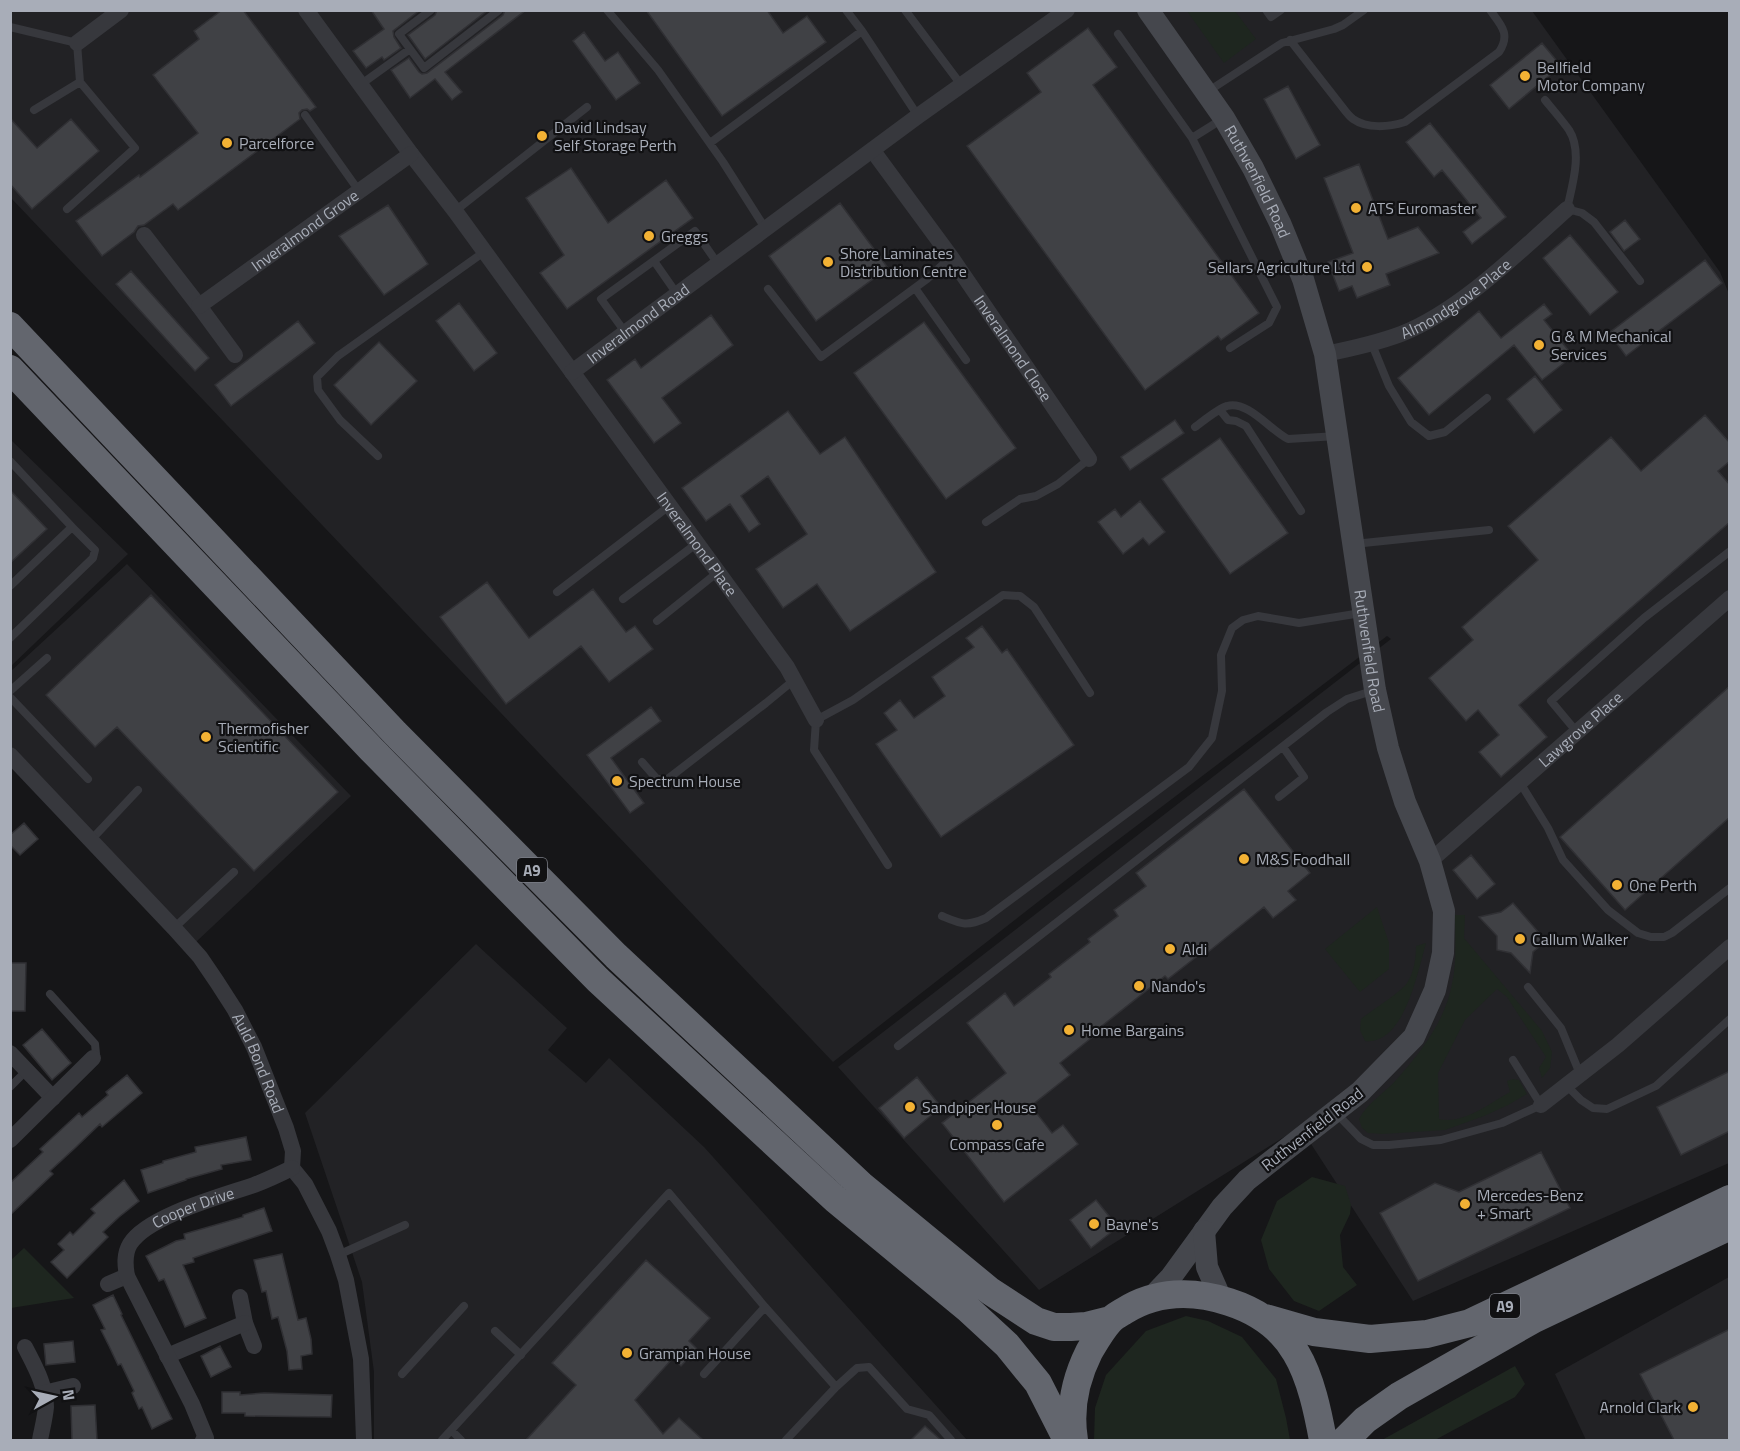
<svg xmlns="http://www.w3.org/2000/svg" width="1740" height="1451" font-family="'Titillium Web',sans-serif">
	<rect width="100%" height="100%" fill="#161618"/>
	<path fill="#222225" d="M11,11H1532L1720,272L1729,294V1163L1413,1301L1300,1127L1039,1290L838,1067L1391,639L1387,636L1098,855L833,1062L11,198Z
		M11,440L128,554L11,666Z
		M127,564L351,796L196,942L11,746V671Z
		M476,944L567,1028L548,1050L586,1083L609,1058L704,1147L967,1440H374V1372L362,1282L305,1113Z
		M1729,1277V1440H1586L1555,1374Z"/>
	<path fill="#1e261f" d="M1187,11H1235L1256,39L1224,63Z
		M1377,907L1389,943V969L1360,992L1325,949Z
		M1455,915H1465L1464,938L1542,1031L1552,1052L1550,1068L1542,1078L1539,1068L1546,1057L1507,997L1497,989L1465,1020L1438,1073L1439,1119C1463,1125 1490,1103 1510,1092L1507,1081L1513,1079L1519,1080L1527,1094L1508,1105L1484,1116L1445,1130L1383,1134L1368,1133L1362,1128L1359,1119C1368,1102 1385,1093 1397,1079C1421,1052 1445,1021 1452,984C1457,962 1455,938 1455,915Z
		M1426,943C1418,971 1404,1046 1365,1041L1360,1030L1361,1019C1372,1010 1400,993 1407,983C1414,973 1416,958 1416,946Z
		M1312,1177L1345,1186L1351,1205L1350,1214L1340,1235L1343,1267L1357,1285L1319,1311L1294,1301L1269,1269L1261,1240L1277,1201Z
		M24,1248L74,1298L11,1308V1260Z
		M1186,1316L1208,1321L1242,1337L1276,1379L1286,1418L1290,1440H1094L1095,1408L1106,1375L1146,1331Z
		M1515,1366L1525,1384L1515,1397L1435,1440H1382Z"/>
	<path fill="#404145" stroke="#303034" stroke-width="1.5" d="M222,10H243L316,107L310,111L307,109L302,110L299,113L300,119L178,210L173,204L144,225L138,226L134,232L102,256L76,221L139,175L140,177L198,133L153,75L199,39L194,31Z
		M371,10H420L393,31L394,37L401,48L384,60L382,57L366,68L353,51L384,29Z
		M437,10H488L425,59L408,35L435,15Z
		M505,10H526L445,72L462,92L452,100L435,79L410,98L391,70L409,58L419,72L422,74L427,73L503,15Z
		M646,10H767L783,33L807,16L826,42L722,116Z
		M1088,28L1117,67L1093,85L1259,313L1221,340L1218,336L1145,390L967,146L1041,92L1027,73Z
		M584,32L605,61L618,52L640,83L616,100L573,41Z
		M1542,43L1561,66L1509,109L1490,85Z
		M1288,86L1320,145L1296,159L1264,99Z
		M10,118L37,148L71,119L99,151L32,209L10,184Z
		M1430,123L1506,217L1472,244L1463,232L1481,218L1442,170L1434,177L1406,142Z
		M1359,164L1388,239L1418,227L1439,253L1386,274L1390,285L1357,298L1352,286L1339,291L1328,262L1353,253L1324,178Z
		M571,168L608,223L666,180L693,218L567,309L540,273L564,255L526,198Z
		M840,203L888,268L816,321L769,256Z
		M388,205L428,264L384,295L339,236Z
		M1625,220L1640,239L1624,251L1610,232Z
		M1570,235L1618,292L1590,315L1543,258Z
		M1705,260L1722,283L1626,356L1609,333Z
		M131,271L209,358L195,371L116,284Z
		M459,303L497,353L474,371L436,321Z
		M1544,304L1552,314L1544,320L1573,356L1542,380L1514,345L1429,415L1398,378L1479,311L1501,338Z
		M711,315L733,345L662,398L681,423L654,443L607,380L635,359L641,368Z
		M298,321L315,343L231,406L215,385Z
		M924,322L1016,448L946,499L854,373Z
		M379,342L417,381L371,425L334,385Z
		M1535,376L1562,410L1534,433L1507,399Z
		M788,411L820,454L845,437L936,572L850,631L817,584L783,608L756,569L807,534L768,476L741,496L760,524L749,532L730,504L706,521L682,488Z
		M1705,415L1730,443V461L1718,471L1730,485V522L1519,705L1547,737L1501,777L1479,752L1499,735L1478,710L1466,721L1429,678L1473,640L1462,627L1538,560L1508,526L1611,437L1641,471Z
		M1175,420L1184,433L1130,470L1121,457Z
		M1220,438L1288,533L1230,574L1162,479Z
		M10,490L47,529L10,563Z
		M1140,501L1165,532L1149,545L1143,538L1123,554L1098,522L1115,509L1121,517Z
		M487,582L529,638L593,589L626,632L635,626L653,649L609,682L581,646L506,704L440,617Z
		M151,595L338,792L254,871L117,727L95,747L46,695Z
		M982,626L1002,653L1007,649L1074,745L941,837L876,744L897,730L884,713L900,700L914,718L945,696L932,677L974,647L966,638Z
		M1730,686V817L1625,910L1560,837Z
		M651,707L661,721L611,758L644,803L630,813L587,755Z
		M1244,789L1310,873L1288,891L1296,900L1273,918L1264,907L1202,957L1200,954L1168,979L1165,976L1098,1029L1100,1031L1060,1063L1070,1075L1031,1106L1052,1133L1063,1125L1078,1144L1004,1202L942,1123L1006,1073L967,1023L1005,993L1014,1006L1051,977L1049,974L1090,942L1088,939L1118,916L1114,910L1146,886L1136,873Z
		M24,823L38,839L20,855L10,845V835Z
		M1471,855L1495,884L1477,899L1453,870Z
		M1513,903L1546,941L1533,952L1530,973L1511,953L1497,950V936L1479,917L1501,912Z
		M10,963H26L25,1011H10Z
		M42,1029L71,1063L52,1080L23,1045Z
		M1730,1071V1131L1681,1155L1657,1107Z
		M127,1075L142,1093L102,1127L100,1124L75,1148L50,1171L53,1174L10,1215V1183L43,1152L40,1149L79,1113L82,1117L108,1095L106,1092Z
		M917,1077L941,1107L904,1138L879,1108Z
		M246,1137L251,1160L221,1165L222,1169L186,1179V1180L148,1193L141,1170L163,1163V1161L196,1152L195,1147Z
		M1541,1152L1570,1208L1418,1281L1380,1213L1435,1183L1459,1192Z
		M124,1180L139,1201L119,1217L103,1232L108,1237L67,1278L51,1262L64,1250L58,1244L70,1232L73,1235L95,1213L91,1209Z
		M1096,1200L1118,1227L1091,1248L1070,1220Z
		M264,1208L272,1231L193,1258L194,1262L183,1265L206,1318L185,1327L164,1279L159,1281L146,1256L176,1241L185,1239L184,1234L243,1217V1215Z
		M282,1254L298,1320L306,1318L311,1339L312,1354L301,1356L302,1369L289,1370L287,1351L278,1317L272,1319L266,1291L262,1292L254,1260Z
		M646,1260L710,1318L689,1341L697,1349L681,1366L673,1358L635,1400L663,1434L679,1418L703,1440H526L576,1385L552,1363Z
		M113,1295L122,1314L121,1315L172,1419L152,1429L142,1407L139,1409L132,1393L134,1391L121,1364L118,1365L109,1346L101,1330L105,1329L93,1305Z
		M1730,1329V1440H1674L1640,1374Z
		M73,1341L75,1362L46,1365L44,1344Z
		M220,1346L231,1367L211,1377L201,1356Z
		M222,1392H240V1395L264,1393L332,1395L331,1417L245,1416V1413H222Z
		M95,1405L97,1440H72L71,1406Z
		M925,1426L941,1440H911Z"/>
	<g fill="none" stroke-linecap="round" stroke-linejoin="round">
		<path stroke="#37383d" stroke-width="8" d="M431,10L399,34L424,68L499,10
			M607,10L658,70L723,162L765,228
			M846,10L862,31L918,116
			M905,10L962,86
			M1266,10L1271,17L1281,10
			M10,27L77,43L80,82L135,148L67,209
			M1118,34L1192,138
			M1290,40L1343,108C1346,112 1349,116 1353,119C1367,129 1389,127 1405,122L1499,52C1511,34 1501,25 1490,10
			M360,85L410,49
			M1207,92L1282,43L1334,29L1343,25L1364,10
			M1545,100C1553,110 1562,120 1569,130C1583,152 1572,186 1567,209L1582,213L1594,222L1640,281
			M34,110L80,82
			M305,115L359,191
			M1224,118L1192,138L1277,307L1269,323L1230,348
			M710,143L862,31
			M455,211L587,107
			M654,261L677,294
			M915,288L966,360
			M768,289L821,357L927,279L951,257
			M625,332L601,299L695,231L718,264
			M1371,342L1389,386L1411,422L1429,436L1445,432L1487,398
			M1220,410L1228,420L1236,421L1246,426L1301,511
			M1195,427C1202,422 1219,408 1227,406C1248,400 1271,431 1288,439L1337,436
			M378,456L340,420L318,390L317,377L338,356L484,252
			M10,461L72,527
			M986,522L1020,499L1036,496L1058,484L1089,459
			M1354,544L1489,530
			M10,586L72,527L95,550L93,558L10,638
			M557,592L669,506
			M623,599L696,544
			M657,621L718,572
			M10,691L47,658
			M10,697L88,779
			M1576,731L1551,701L1644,618L1729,552L1730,553
			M642,762L656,778L665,781L766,703L794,680
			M1519,781L1548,828L1563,860L1608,910L1638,933L1651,937H1664L1672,933L1730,888
			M1279,797L1304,777L1283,747
			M91,840L138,790
			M888,865L814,750L816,720L853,700L1003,595L1020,596L1034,607L1090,693
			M942,916C961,924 966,927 986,918L1189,767L1212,738L1222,691L1221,655L1232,628L1243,620L1258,616L1299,623L1361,613
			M174,928L234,872
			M1528,987L1561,1028L1580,1074
			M50,994L95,1044L96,1054L93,1058
			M898,1046L1327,712L1347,699L1375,690
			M1566,1085L1581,1100L1593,1108L1607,1109L1656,1086L1730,1019
			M10,1087L27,1070
			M1336,1113L1361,1139L1373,1145H1389L1441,1140L1502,1123L1541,1105L1513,1060
			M338,1255L405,1225
			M495,1331L521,1355
			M402,1374L464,1306
			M704,1374L765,1307
			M836,1387L857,1368L869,1367L907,1409L929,1415L951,1440
			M452,1431L461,1440
			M442,1440L669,1193L765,1307L836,1387L786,1440"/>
		<g stroke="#37383d" stroke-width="16">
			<path id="s1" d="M306,10L411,154L455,211L787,667L816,720"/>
			<path d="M77,43L121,10"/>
			<path id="s2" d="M873,151L951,257L1089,459"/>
			<path d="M144,235L199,306L235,355"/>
			<path id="s3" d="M199,306L411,154"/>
			<path id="s4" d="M1325,354C1350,349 1377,343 1401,334C1460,311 1520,251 1567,209"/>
			<path id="s5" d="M572,372L918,116L1067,10"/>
			<path id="s6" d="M10,755L174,928L200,957L217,982L235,1010L254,1047L286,1128L293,1151L292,1168L305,1184L329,1231L338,1255L346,1280L361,1359L364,1440"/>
			<path id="s7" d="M1430,861L1730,598"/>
			<path d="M10,1053L53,1098"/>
			<path d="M1541,1105L1618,1045L1730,947"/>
			<path d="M10,1140L93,1058"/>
			<path d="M108,1284L127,1276"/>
			<path d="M240,1297L245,1323L254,1346"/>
			<path d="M25,1347C34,1365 46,1385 46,1407C45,1418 42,1429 40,1440"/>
			<path d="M167,1356L245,1323"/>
			<path d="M44,1393L73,1386"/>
			<path id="s8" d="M203,1440L206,1438L192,1404L127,1276C125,1265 124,1254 130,1244C147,1216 222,1196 254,1185C267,1180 280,1174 292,1168"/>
		</g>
		<g stroke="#45474d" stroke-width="22">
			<path id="s9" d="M1148,10L1224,118L1253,168L1280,223L1303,279L1325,354L1375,690L1388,748L1405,802L1430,861L1444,911L1443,953L1435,990L1414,1037L1360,1092L1247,1180L1222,1207L1171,1277L1151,1298"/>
			<path d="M1204,1231L1207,1267L1221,1299"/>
		</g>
		<path stroke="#63666e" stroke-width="28" d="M10,326L395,733L616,956L861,1185L990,1291L1036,1321L1054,1327H1071L1086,1326L1110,1320
			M10,369L372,750L598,980L836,1200L968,1309L1007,1345L1038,1383L1067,1440
			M1265,1318L1314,1332L1370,1339L1427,1334L1470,1323L1730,1199
			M1074,1440C1069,1409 1075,1380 1089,1352C1095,1342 1101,1331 1109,1322C1113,1317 1119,1314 1124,1311C1156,1291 1193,1290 1229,1302C1257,1311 1281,1327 1296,1353C1311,1378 1318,1413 1323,1440
			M1345,1440L1365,1420L1399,1396L1534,1319L1730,1226"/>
	</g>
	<g fill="#f2b134" stroke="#111113" stroke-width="2">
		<circle cx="1525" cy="76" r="6"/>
		<circle cx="542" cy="136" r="6"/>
		<circle cx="227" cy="143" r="6"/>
		<circle cx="1356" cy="208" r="6"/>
		<circle cx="649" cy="236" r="6"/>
		<circle cx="828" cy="262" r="6"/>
		<circle cx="1367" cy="267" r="6"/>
		<circle cx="1539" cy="345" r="6"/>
		<circle cx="206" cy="737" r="6"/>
		<circle cx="617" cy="781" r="6"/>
		<circle cx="1244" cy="859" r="6"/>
		<circle cx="1617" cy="885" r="6"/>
		<circle cx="1520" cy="939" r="6"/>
		<circle cx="1170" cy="949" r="6"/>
		<circle cx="1139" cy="986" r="6"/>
		<circle cx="1069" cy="1030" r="6"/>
		<circle cx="910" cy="1107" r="6"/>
		<circle cx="997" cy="1125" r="6"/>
		<circle cx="1465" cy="1204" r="6"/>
		<circle cx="1094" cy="1224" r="6"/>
		<circle cx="627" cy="1353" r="6"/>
		<circle cx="1693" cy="1407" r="6"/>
	</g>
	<g text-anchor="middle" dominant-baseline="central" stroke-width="4.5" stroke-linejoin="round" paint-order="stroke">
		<g fill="#111113" stroke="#7b7e86" stroke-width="1.5">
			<rect x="517" y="858" width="30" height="24" rx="4.5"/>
			<rect x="1490" y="1294" width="30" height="24" rx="4.5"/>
		</g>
		<g font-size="15" font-weight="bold" fill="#a8adb8">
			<text x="532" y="870">A9</text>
			<text x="1505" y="1306">A9</text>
		</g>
		<g font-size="16" fill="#a8adb8" stroke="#111113" text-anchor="start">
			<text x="1537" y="67">Bellfield<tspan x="1537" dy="18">Motor Company</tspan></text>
			<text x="554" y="127">David Lindsay<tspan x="554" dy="18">Self Storage Perth</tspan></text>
			<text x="239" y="143">Parcelforce</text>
			<text x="1368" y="208">ATS Euromaster</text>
			<text x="661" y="236">Greggs</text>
			<text x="840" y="253">Shore Laminates<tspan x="840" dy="18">Distribution Centre</tspan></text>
			<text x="1355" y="267" text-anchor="end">Sellars Agriculture Ltd</text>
			<text x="1551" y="336">G &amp; M Mechanical<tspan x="1551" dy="18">Services</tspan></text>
			<text x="218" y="728">Thermofisher<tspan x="218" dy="18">Scientific</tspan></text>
			<text x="629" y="781">Spectrum House</text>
			<text x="1256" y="859">M&amp;S Foodhall</text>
			<text x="1629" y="885">One Perth</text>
			<text x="1532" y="939">Callum Walker</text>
			<text x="1182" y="949">Aldi</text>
			<text x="1151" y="986">Nando's</text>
			<text x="1081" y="1030">Home Bargains</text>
			<text x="922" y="1107">Sandpiper House</text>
			<text x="997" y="1144" text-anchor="middle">Compass Cafe</text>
			<text x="1477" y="1195">Mercedes-Benz<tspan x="1477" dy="18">+ Smart</tspan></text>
			<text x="1106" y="1224">Bayne's</text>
			<text x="639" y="1353">Grampian House</text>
			<text x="1681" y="1407" text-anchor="end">Arnold Clark</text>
		</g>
		<g font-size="16" fill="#a8adb8" stroke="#111113">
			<text stroke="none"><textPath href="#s9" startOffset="204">Ruthvenfield Road</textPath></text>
			<text stroke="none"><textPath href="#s3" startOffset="130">Inveralmond Grove</textPath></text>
			<text stroke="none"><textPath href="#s4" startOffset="144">Almondgrove Place</textPath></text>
			<text stroke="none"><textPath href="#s5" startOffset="82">Inveralmond Road</textPath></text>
			<text stroke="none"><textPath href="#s2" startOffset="242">Inveralmond Close</textPath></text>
			<text stroke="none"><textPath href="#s1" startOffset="662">Inveralmond Place</textPath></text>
			<text stroke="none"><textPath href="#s9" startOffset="690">Ruthvenfield Road</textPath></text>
			<text stroke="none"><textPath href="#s7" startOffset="200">Lawgrove Place</textPath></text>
			<text stroke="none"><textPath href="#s6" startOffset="399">Auld Bond Road</textPath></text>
			<text transform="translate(1312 1129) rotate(-38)">Ruthvenfield Road</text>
			<text stroke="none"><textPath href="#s8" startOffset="291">Cooper Drive</textPath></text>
		</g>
	</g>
	<rect width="1740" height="1451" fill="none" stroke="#a8adb8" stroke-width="24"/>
	<g transform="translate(54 1397) rotate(82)" stroke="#111113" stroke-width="4.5" paint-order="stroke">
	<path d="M0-4.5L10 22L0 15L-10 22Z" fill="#a8adb8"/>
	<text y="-9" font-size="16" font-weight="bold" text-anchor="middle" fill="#a8adb8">N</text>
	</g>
</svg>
